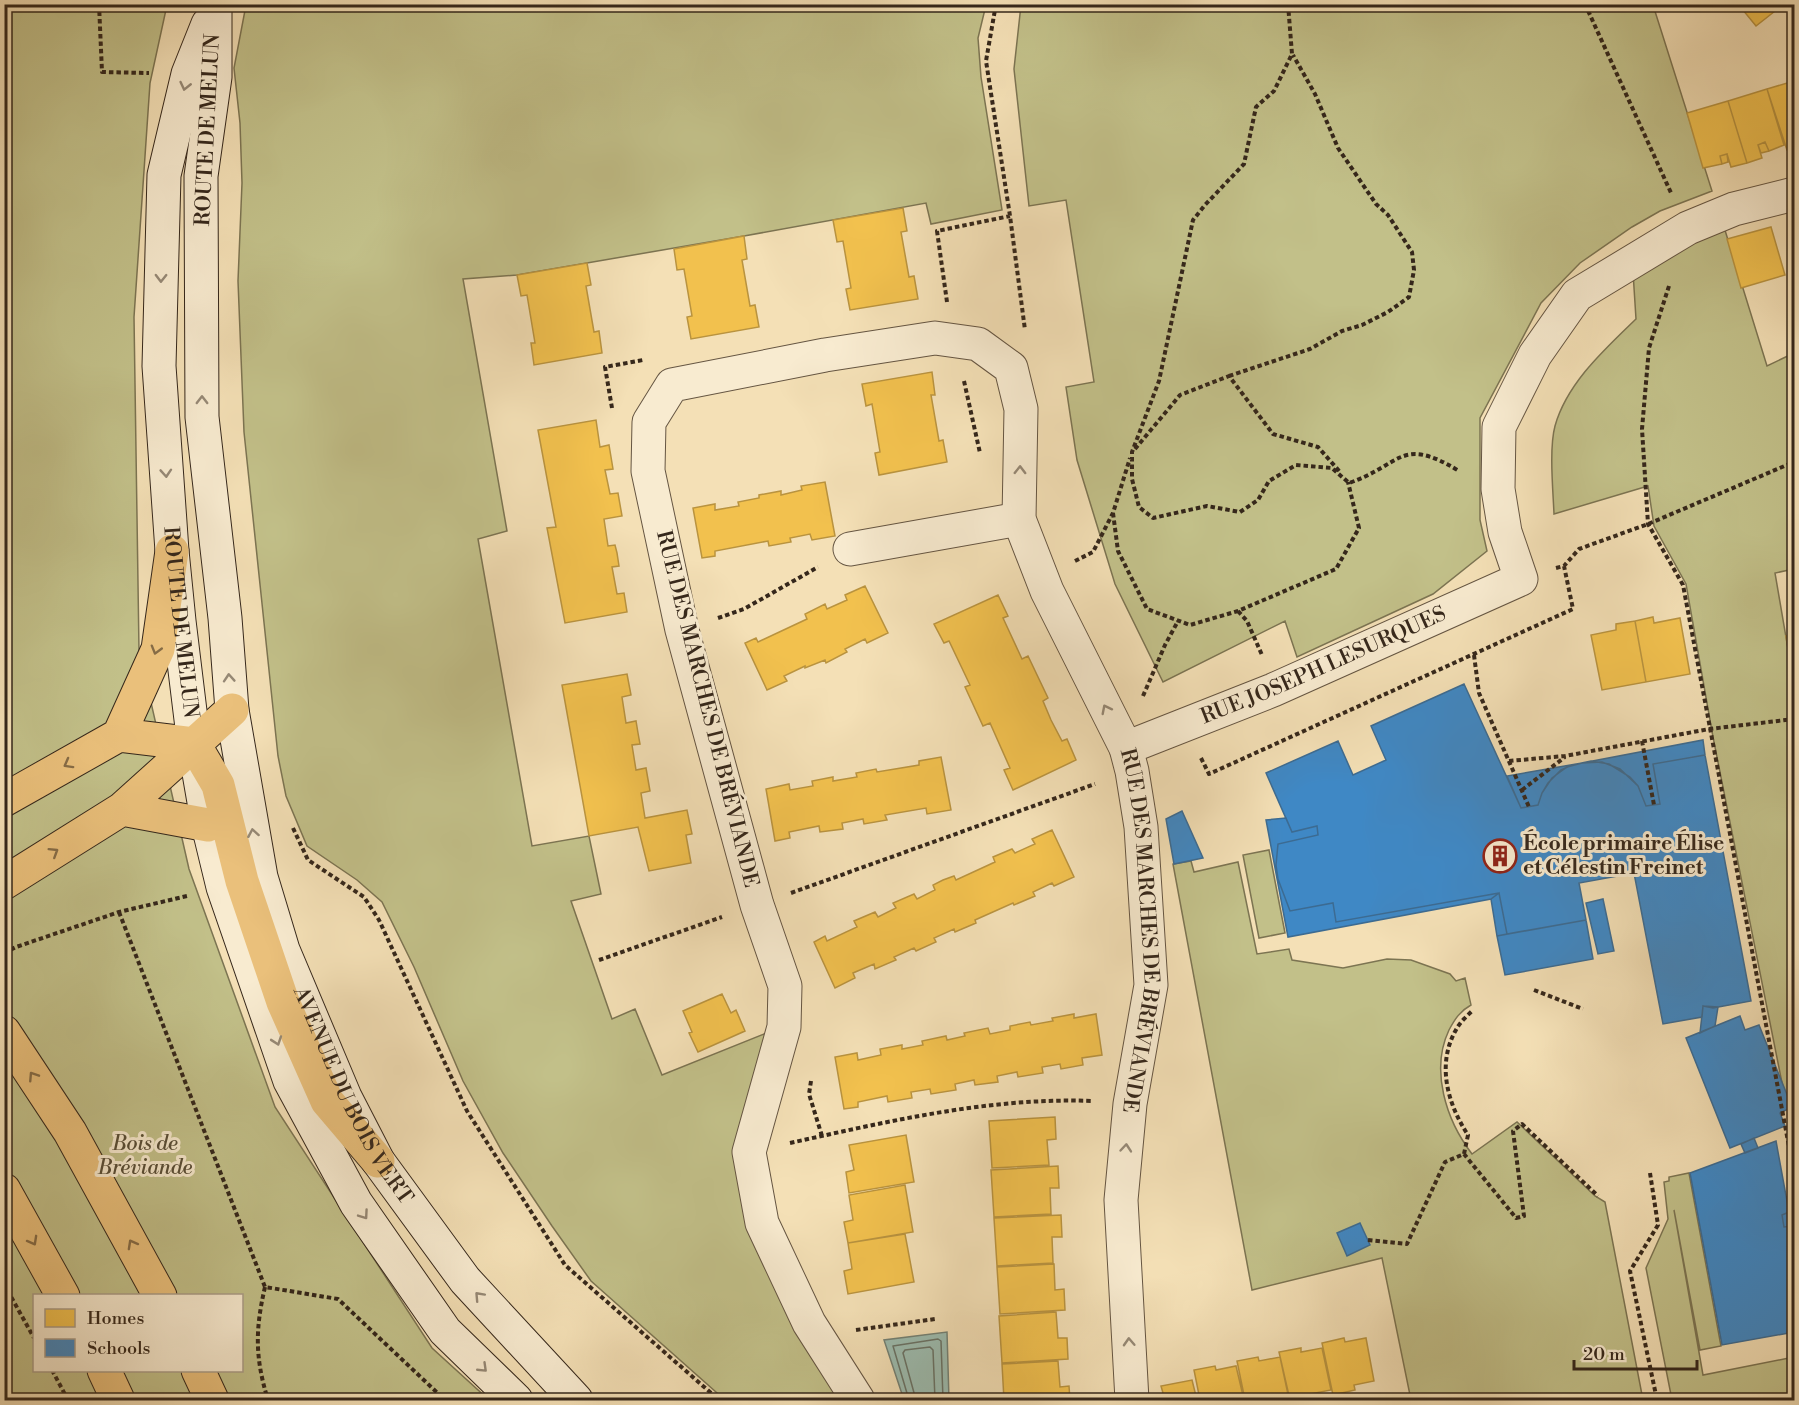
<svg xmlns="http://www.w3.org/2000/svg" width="1799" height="1405" font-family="'Libre Bodoni',serif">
	<rect width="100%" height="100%" fill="#f4e0b6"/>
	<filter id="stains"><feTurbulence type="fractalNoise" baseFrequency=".00333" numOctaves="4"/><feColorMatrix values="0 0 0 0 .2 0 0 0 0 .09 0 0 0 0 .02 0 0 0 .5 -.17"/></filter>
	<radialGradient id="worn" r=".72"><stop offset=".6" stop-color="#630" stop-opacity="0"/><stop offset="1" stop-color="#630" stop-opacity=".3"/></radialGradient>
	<path fill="#c2c089" stroke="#7c7452" stroke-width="1.5" fill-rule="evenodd" d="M5,5H167L150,83L134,317L139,650L189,869L275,1107L432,1348L489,1400H5ZM34,1296H242V1370H34Z
		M246,5H986L978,38L981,77L1002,210L931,224L926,203L744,236L517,275L463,279L507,531L478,539L532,846L589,836L601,894L571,901L612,1019L635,1009L662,1075L774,1030L738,1142L850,1400H725L591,1281L552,1226L503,1153L463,1081L414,967L382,902L357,880L307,846L286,796L278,756L244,432L238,281L242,183L240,123L234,68Z
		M1021,5H1653L1712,191L1660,211L1632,227L1580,263L1541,303L1480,418V520L1487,551L1433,594L1297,657L1285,621L1163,682L1115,584L1077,460L1066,387L1094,382L1066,200L1029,206L1014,69Z
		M1724,227L1767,366L1794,353V569L1775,573L1794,684V1143L1713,737L1686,584L1654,526L1648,486L1554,514C1553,490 1549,448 1555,426C1567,383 1605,349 1636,319L1633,272Z
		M1269,850L1285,933L1259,938L1243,855Z
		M1191,861L1194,872L1238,862L1257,954L1289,949L1292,960L1343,968L1387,959L1411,960L1450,974L1456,981L1465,978L1471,1005C1460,1011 1455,1019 1449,1030C1430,1070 1446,1120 1472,1154L1517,1122L1595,1196L1605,1202L1643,1400H1411L1382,1258L1252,1290L1173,864Z
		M1689,1173L1721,1346L1700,1350L1674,1210L1703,1375L1794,1357V1400H1672L1646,1268L1668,1219L1664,1182L1669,1181V1177Z"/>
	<path fill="#9cbdb1" stroke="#738175" stroke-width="1.5" d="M947,1332L949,1400H904L884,1340Z"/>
	<path fill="#f2c14e" stroke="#b9933f" stroke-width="1.5" d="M1738,4H1784L1756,26Z
		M1794,81V148L1787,150L1767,89Z
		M1767,89L1784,145L1769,151L1765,142L1758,145L1762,158L1747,163L1728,101Z
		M1728,101L1747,163L1731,167L1727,154L1720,156L1722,164L1703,168L1687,113Z
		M1765,142L1769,151L1761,153L1758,145Z
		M1727,154L1728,162L1722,164L1720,156Z
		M903,208L907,231L901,232L909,277L914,276L918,299L850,310L846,289L851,288L843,241L837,242L833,220Z
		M1771,227L1785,275L1741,288L1727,239Z
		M744,236L747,259L742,260L750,306L755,305L759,327L691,339L687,317L692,316L684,269L677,270L674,249Z
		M587,263L591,285L586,286L594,332L599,331L602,353L534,365L531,343H535L527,295L521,296L517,275Z
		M932,372L935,395H931L939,441L943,440L947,462L879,475L875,453L880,452L872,404L866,406L862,384Z
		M596,420L600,447L609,445L613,469L605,470L610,494L618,493L622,516L604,519L608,546L615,545L617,553L619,566L612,567L617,594L624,593L627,612L565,623L547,528L556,527L538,430Z
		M825,482L835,536L812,540L810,534L790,538L791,542L769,546L768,541L715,551V556L702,558L693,508L715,504V510L739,506L738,502L759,498V495L781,491V495L802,490L801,486Z
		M865,586L888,633L867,643L865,639L845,649L847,652L826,663L825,660L805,668V666L784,676L787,681L767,690L745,643L756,638L758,642L807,619L805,614L825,604L827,609L847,600L845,595Z
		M998,595L1008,616L1003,618L1022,659L1028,656L1048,698L1043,701L1051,720L1062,741L1067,739L1076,760L1013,790L1004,770L1010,768L990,723L983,726L965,687L970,685L949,641L944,643L934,624Z
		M1653,617L1654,623L1680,618L1690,674L1646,682L1635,621Z
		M1635,621L1646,682L1602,690L1591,635L1616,630V624Z
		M1794,635V684L1786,636Z
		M627,674L631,695L622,697L626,723L636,721L638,733L640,744L632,745L636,770L646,768L650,791L641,793L645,818L687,810L692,834L686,835L691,863L649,871L638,827L589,836L562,685Z
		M941,757L951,810L927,814L926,808L885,815L887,820L864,824L863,819L842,823L843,829L820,832L819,826L789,832L790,838L775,841L766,789L789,784L790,790L813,786L812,781L833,777V781L857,777L856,773L876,769L877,772L919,765V761Z
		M1052,830L1074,877L1054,886L1052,883L1033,892L1035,896L1014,905L1013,903L975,920L976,923L955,932L954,929L934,938L936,942L916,951L914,948L894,957L896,960L875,969L874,964L853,973L855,978L835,988L814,942L825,936L827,941L857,927L854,921L875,912L878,917L896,908L893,903L914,894L917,899L935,890L933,885L943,880L954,876L956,880L995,862L993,857L1012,849L1015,853L1035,844L1032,839Z
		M722,994L731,1013L736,1010L745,1031L698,1052L689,1033L692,1032L683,1011Z
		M1074,1014V1018L1096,1014L1102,1055L1082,1058L1083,1065L1061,1069L1060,1064L1042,1067L1043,1073L1018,1077L1017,1072L997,1076L998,1082L975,1085L974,1080L955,1084L956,1090L931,1094L930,1089L911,1092L912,1098L888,1102L887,1096L858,1102V1107L844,1109L835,1057L857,1053L858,1060L881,1055L880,1049L902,1045V1049L923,1045L922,1041L946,1036L947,1040L965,1036L964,1033L988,1028L990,1034L1010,1030V1026L1030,1022L1031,1025L1053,1021L1052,1018Z
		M1055,1117L1056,1139L1047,1140L1049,1165L992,1168L989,1121Z
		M906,1135L914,1182L849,1193L846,1172L854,1170L849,1145Z
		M1058,1166L1059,1188H1050L1051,1214L994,1217L991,1170Z
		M905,1185L913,1232L848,1243L844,1222L853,1220L849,1195Z
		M1061,1215L1062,1237H1052L1053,1263L997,1266L994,1218Z
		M905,1234L914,1282L848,1294L844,1271L852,1269L848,1243Z
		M1054,1264L1055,1290L1064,1289L1065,1310L1000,1314L997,1267Z
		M1056,1312L1058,1338H1067L1068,1359L1002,1363L999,1316Z
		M1344,1338L1345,1342L1366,1338L1374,1381L1354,1385L1355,1390L1333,1395L1322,1343Z
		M1301,1348V1352L1322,1348L1331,1390L1310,1394L1312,1399L1290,1400L1279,1352Z
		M1258,1357L1259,1361L1280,1357L1289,1399L1245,1400L1237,1361Z
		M1058,1361L1060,1387L1069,1386L1070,1400H1004L1002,1364Z
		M1215,1366L1216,1370L1236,1366L1244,1400H1200L1194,1370Z
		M1192,1380L1197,1400H1165L1161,1386Z"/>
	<path fill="#3f88c5" stroke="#3c6b92" stroke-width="1.5" d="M1464,684L1521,808L1538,805L1542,793L1548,783L1561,770L1572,765L1591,761L1609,764L1630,777L1638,786L1646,806L1660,804L1653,764L1705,755L1751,1001L1713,1008L1703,1006L1702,1017L1663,1024L1634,873L1579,883L1586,920L1507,934L1499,893L1336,922L1333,903L1290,911L1278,879L1276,865L1278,844L1318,835L1317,826L1292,832L1266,773L1338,741L1353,775L1386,760L1371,726Z
		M1703,740L1705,755L1653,764L1660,804L1646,806L1638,786L1620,769L1602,762L1582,763Z
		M1582,763L1567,767L1552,778L1542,793L1538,805L1521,808L1507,776Z
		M1182,811L1203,858L1174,864L1166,819Z
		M1286,818L1292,832L1317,826L1318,835L1278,844L1276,865L1278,879L1290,911L1333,903L1336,922L1499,893L1491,899L1288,937L1266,820Z
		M1499,893L1507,934L1497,936L1491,899Z
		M1603,899L1614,951L1598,954L1586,903Z
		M1586,920L1593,959L1505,975L1497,936Z
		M1703,1006L1718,1007L1715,1026L1700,1033Z
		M1740,1016L1745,1030L1759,1025L1792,1107L1780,1113L1785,1126L1730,1148L1686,1038Z
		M1754,1138L1758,1148L1745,1153L1741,1144Z
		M1776,1141L1789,1212L1782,1215L1784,1227L1792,1226L1794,1240V1332L1722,1345L1690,1173Z
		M1789,1212L1792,1226L1784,1227L1782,1215Z
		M1360,1223L1370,1245L1347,1256L1337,1233Z"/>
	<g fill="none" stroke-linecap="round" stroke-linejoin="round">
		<path stroke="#687266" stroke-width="1.5" d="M909,1400L893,1346L938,1339L941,1341L943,1400
			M916,1400L903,1353L905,1350L930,1347L933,1350L935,1400"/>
		<g stroke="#655542" stroke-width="35">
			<g id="street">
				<path d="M850,549L1019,519"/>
				<path id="s1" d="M1126,748L1273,690L1521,579L1505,532L1498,489L1499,427L1535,355L1577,295L1688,228L1734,209L1794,194"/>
				<path id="s2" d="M858,1400L809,1323L762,1223L749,1152L784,1027L785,986L757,905L682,630L648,471L649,422L672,385L825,355L935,338L978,344L1011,368L1021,409L1019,519L1047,591L1126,748L1132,771L1141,827L1151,985L1130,1104L1121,1200L1132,1400"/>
			</g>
		</g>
		<g stroke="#35271b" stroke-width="35">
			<g id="secondary">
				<path id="s3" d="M215,4V77L201,176L202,417L225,618L232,710L261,877L283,950L345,1097L378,1161L465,1280L576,1400"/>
				<path id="s4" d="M208,24L188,74L164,175L159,366L172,551L179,621L194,744L208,825L223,887L290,1081L356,1203L445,1331L516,1400"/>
			</g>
		</g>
		<g stroke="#35271b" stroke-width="35">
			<path id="primary" d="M119,735L194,744L218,785L242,881L283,1002L327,1101L378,1161
				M4,800L119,735L158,649L172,551
				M122,809L232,710
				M4,883L122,809L208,825
				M4,1032L70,1132L160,1296
				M4,1190L63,1296
				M104,1370L118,1400
				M198,1370L212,1400"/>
		</g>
		<path stroke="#35271b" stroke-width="4" stroke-dasharray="4.5 3" stroke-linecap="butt" d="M99,4L102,72L149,73
			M996,4L986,61L1010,216L1025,330
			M1288,4L1292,54L1274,91L1256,107L1244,164L1205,205L1193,220L1159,381L1132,452V479L1139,507L1153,518L1207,506L1240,512L1258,500L1269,481L1296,465L1332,468L1349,483C1402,465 1400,435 1459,471
			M1585,4L1672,195
			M1669,286L1649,348L1642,429L1648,524L1683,585L1794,1173
			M947,302L937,231L1010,216
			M1229,376L1310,349L1342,331L1362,325L1388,312L1409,297L1414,270L1412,252L1388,215L1376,204L1338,148L1315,94L1293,55
			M964,381L980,453
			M612,408L605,367L643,360
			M1135,449L1180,395L1229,376L1273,434L1318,447L1340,472
			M1113,513L1118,551L1147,609L1190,625L1238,611L1336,569L1359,528L1348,482
			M1075,561L1093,552L1113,513L1130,458
			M1556,568L1564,566L1579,549L1648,524L1794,462
			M1238,611L1247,621L1262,655
			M718,618L744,609L818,567
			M1474,655L1479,693L1529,807
			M1143,696L1165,645L1178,621
			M1642,741L1654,805
			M1201,758L1209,774L1573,609L1564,566
			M1509,761L1565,756L1709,729L1794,719
			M1522,790L1565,757
			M293,828L308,860L364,897L379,920L467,1111L565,1265L719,1400
			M791,893L1095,784
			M119,912L265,1287L338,1299L445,1400
			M4,953L16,947L119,912L187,896
			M599,960L722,917
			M1534,990L1583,1009
			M811,1081L809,1094L822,1136
			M790,1143C890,1121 991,1097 1093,1101
			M1464,1154L1468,1135C1447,1103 1436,1063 1457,1028C1461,1021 1468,1015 1473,1010
			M1650,1173L1658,1225L1630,1271L1657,1400
			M1368,1240L1407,1244L1445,1162L1464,1154L1516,1218L1524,1216L1513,1131L1522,1124L1598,1196
			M4,1284L34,1338
			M265,1287C255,1330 255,1358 268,1400
			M856,1330L935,1319
			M52,1370L68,1400"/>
		<use href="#street" stroke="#f8ebd0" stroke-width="33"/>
		<use href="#secondary" stroke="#f8ebd0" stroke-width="33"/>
		<use href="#primary" stroke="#eac07b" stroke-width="33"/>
	</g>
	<defs><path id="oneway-chevron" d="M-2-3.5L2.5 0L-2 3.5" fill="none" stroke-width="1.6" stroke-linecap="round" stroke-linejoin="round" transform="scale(1.5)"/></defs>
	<g stroke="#968976">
		<use href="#oneway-chevron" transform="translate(185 86) rotate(103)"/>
		<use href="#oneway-chevron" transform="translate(161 278) rotate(91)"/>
		<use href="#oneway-chevron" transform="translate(202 400) rotate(-90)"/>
		<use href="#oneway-chevron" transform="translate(1020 470) rotate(-89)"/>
		<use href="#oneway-chevron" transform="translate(166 473) rotate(86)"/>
		<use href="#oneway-chevron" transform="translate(229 678) rotate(-94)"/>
		<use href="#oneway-chevron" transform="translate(1106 709) rotate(-117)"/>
		<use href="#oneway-chevron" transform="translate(253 833) rotate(-100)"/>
		<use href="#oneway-chevron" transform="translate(277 1041) rotate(71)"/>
		<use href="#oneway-chevron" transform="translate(1126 1148) rotate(-85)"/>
		<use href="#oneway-chevron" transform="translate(364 1215) rotate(55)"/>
		<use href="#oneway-chevron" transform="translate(479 1296) rotate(-133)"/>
		<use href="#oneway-chevron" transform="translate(1129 1342) rotate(-93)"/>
		<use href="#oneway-chevron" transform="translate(483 1368) rotate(44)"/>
	</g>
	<g stroke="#866c46">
		<use href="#oneway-chevron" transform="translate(156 650) rotate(106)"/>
		<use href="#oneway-chevron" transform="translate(68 764) rotate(151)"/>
		<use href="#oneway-chevron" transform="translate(54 852) rotate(-32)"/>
		<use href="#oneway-chevron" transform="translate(33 1076) rotate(-123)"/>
		<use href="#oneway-chevron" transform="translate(33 1241) rotate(61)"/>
		<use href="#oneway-chevron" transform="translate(132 1244) rotate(-119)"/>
	</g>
	<defs>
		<g id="building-ring" transform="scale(1.725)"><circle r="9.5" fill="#f8ebd0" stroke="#8f2418" stroke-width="1.5"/><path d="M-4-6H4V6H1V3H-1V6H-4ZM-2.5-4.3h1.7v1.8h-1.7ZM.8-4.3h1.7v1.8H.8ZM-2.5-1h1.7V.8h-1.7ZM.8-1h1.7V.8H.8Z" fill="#8f2418"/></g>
	</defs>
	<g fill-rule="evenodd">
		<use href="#building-ring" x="1500" y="856"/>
	</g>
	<g text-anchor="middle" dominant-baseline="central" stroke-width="6" stroke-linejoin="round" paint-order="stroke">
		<g font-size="21" fill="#35271b" stroke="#f8ebd0">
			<text transform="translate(208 130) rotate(-87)">ROUTE DE MELUN</text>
			<text stroke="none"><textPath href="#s4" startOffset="606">ROUTE DE MELUN</textPath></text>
			<text stroke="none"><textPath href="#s1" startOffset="214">RUE JOSEPH LESURQUES</textPath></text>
			<text transform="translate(707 709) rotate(76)">RUE DES MARCHES DE BRÉVIANDE</text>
			<text stroke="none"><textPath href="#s2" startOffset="2012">RUE DES MARCHES DE BRÉVIANDE</textPath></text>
			<text stroke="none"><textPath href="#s3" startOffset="1116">AVENUE DU BOIS VERT</textPath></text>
		</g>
		<g font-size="21" font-weight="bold" fill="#35271b" stroke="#f8ebd0" text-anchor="start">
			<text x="1523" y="844">École primaire Élise<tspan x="1523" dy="24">et Célestin Freinet</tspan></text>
		</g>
		<g font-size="21" font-style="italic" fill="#584d36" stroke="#f8ebd0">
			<text x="145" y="1144">Bois de<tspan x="145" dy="24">Bréviande</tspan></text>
		</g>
	</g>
	<rect width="1799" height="1405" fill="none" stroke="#f4e0b6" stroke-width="24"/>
	<rect x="6" y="6" width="1787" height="1393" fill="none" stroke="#35271b" stroke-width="3"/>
	<rect x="12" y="12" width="1775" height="1381" fill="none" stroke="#35271b" stroke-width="1.5"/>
	<rect x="33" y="1294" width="210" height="78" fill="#f8ebd0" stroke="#aa9d88" stroke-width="1.5"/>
	<rect x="45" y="1309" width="30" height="18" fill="#f2c14e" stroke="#aa9d88" stroke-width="1.5"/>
	<text x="87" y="1324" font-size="18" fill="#35271b">Homes</text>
	<rect x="45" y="1339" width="30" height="18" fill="#3f88c5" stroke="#aa9d88" stroke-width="1.5"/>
	<text x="87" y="1354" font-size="18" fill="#35271b">Schools</text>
	<path d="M1574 1360v9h123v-9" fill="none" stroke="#35271b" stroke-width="3"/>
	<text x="1583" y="1360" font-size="18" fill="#35271b" stroke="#f8ebd0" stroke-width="4.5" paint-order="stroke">20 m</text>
	<rect width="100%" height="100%" filter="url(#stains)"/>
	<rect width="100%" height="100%" fill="url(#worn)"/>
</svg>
